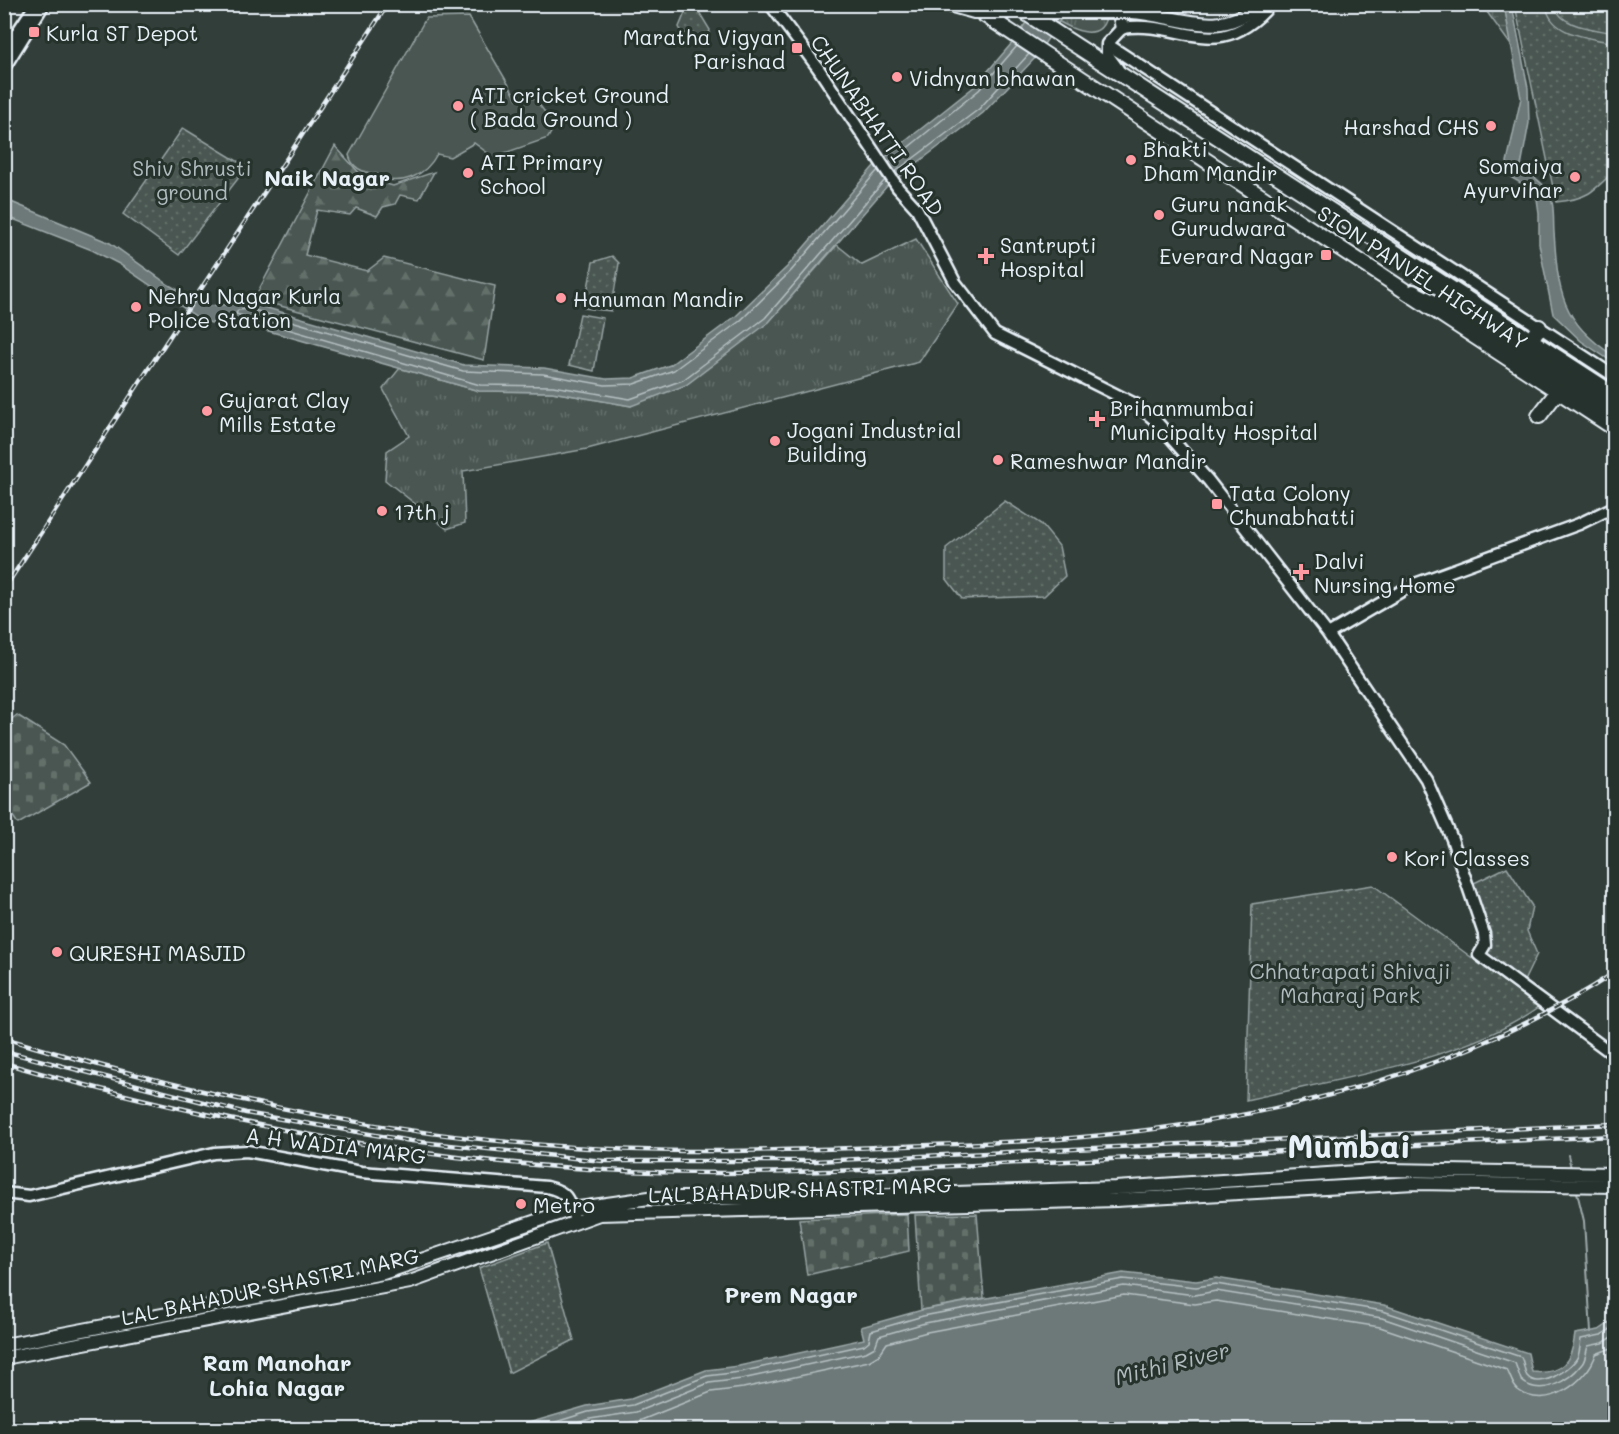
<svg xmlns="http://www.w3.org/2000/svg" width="1619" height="1434" font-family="Mali,sans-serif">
	<defs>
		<pattern id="grass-tufts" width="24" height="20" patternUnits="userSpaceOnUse" patternTransform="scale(1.5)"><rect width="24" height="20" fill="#495651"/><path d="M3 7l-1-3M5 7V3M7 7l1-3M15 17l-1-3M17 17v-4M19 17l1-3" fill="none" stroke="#636f6b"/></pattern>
		<pattern id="forest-firs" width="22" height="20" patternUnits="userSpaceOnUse" patternTransform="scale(1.5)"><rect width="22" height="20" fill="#495651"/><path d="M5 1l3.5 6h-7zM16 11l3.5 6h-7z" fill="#636f6b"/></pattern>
		<pattern id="wetland-marsh" width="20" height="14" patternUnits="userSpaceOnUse" patternTransform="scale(1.5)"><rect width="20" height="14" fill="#495651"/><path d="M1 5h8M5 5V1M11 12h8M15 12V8" fill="none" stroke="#636f6b"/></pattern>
		<pattern id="cemetery-stones" width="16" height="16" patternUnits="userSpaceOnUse" patternTransform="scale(1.5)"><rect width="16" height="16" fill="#495651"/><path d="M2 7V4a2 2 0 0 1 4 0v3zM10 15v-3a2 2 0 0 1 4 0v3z" fill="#636f6b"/></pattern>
		<pattern id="park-dots" width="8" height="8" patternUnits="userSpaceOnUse" patternTransform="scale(1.5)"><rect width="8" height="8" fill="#495651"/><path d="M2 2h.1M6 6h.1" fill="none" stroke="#636f6b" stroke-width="1.8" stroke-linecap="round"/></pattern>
	</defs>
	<rect width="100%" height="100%" fill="#323e39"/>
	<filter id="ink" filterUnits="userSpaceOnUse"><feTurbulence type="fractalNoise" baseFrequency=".0167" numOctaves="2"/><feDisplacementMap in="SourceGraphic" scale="12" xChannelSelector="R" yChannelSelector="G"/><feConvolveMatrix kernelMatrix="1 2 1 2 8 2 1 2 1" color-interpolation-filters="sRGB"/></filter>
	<g filter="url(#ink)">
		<path fill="url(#grass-tufts)" stroke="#98a4a4" stroke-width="1.5" d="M1032,5H1108C1106,59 1054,18 1032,5Z
			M916,239L958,304L919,362L587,449L463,471L465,523L447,529L385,480L387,451L409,436L383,389L400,368L479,391L552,392L631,406L769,322L837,245L862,265Z"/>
		<path fill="url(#forest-firs)" stroke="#98a4a4" stroke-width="1.5" d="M435,5V4L475,5L467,14L429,13Z
			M335,146L363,177L393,186L434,172L419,199L400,195L395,204L383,207L377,216L356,208L350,215L317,210L305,255L367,271L384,258L495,286L484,360L254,299Z"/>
		<path fill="url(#wetland-marsh)" stroke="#98a4a4" stroke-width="1.5" d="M1482,5H1504L1513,48Z"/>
		<path fill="url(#cemetery-stones)" stroke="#98a4a4" stroke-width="1.5" d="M17,715L64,745L91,782L18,824L5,804V724Z
			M907,1214L909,1251L807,1275L799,1219Z
			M977,1214L984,1298L921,1310L915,1215Z"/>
		<path fill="url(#park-dots)" stroke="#98a4a4" stroke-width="1.5" d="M1515,5H1614V171C1593,192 1587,199 1556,202Z
			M696,7L710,30L705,45L681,31L679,27L687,8Z
			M183,128L247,167L179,255L123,214Z
			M612,256L619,263L611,311L584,308L593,262Z
			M580,314L603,318L594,371L569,365Z
			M1005,501L1041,524L1059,546L1065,576L1044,596L962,599L946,578V548Z
			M1507,867L1532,906L1527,931L1537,954L1524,981L1484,955L1472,884Z
			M1373,885L1539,1007C1463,1061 1336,1079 1246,1100L1252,904Z
			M547,1243L574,1340L509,1373L479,1268Z"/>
		<path fill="#495651" stroke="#98a4a4" stroke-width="1.5" d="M1546,5H1556C1557,27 1597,29 1614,33V43C1589,37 1550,36 1546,5Z
			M469,17L517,99L534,98L555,125L548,138L493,157L474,143L450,157L437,154C425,177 403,184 381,179L377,174C364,173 352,169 349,155L426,18Z"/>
		<path fill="#6d7978" stroke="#9ea9ab" stroke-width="1.5" d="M1038,5H1070L1035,58L983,113L887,186L769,322L686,385L631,406L552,392L479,391L237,322L211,323L197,317L119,264L92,250L5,216L4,199L110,243L169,285L206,306L250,303L464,365L544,368L606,379L633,378L670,365L736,316L787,267L874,166L975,86L1012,43Z
			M1504,5H1512L1528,88L1529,123L1521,166C1529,174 1543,182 1548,191C1555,203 1553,219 1554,232C1558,293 1561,321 1614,356V363L1581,341L1553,314L1539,244V213L1536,192L1512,178L1507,162L1521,98Z
			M1123,1273L1196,1281L1216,1278L1384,1305L1528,1353L1532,1372C1562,1375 1572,1361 1575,1334L1599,1330L1614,1320V1429H508L587,1406L631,1399L706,1370L739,1366L864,1339L861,1327L922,1310Z"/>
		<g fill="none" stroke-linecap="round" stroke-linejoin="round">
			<path stroke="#b7c1c5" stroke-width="1.5" d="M889,163L979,90L1017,46
				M878,170L791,271L740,321L674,370L634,384L605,385L543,374L463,371L250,309L238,310L236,314L480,385L553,386L630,399L683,380L765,318L885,180
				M895,172L979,109L1029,54
				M530,1430L588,1412L633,1405L707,1376L740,1372L864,1345L869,1341L871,1331L923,1316L1123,1279L1196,1287L1216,1284L1383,1311L1521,1357C1524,1362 1524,1371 1527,1376C1539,1390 1570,1370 1577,1358C1580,1353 1580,1345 1581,1339L1601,1335L1614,1327
				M556,1430L590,1419L636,1412L709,1383L742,1379L866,1352L875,1347L879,1336L925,1323L1124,1286L1195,1295L1216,1291L1382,1318L1515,1363L1521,1380C1540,1398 1569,1381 1582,1364C1586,1359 1586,1352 1588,1346L1603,1343L1614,1336
				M588,1430L639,1421L711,1392L743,1388L869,1361L879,1355L887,1343L927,1332L1124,1295L1195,1304L1216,1301L1380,1327L1507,1370C1511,1377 1512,1385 1518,1390C1547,1412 1588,1381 1596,1354L1614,1347"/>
			<path stroke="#9ea9ab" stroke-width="2" d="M1568,1155L1571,1168
				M1576,1188L1584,1221L1591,1332"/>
			<g stroke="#e8f1f8" stroke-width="15">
				<path id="secondary" d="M770,4L818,68L898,188L917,209L955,282L995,334L1137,405L1156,421L1208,480L1328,634L1426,779L1452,839L1484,934L1485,945L1479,955L1614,1055
					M1107,44L1614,376
					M4,52L34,7
					M4,68L44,4
					M1118,69L1107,54V44L1122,28C1182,19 1218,66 1271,4
					M1422,276L1449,298L1614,405
					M1413,290L1445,306L1614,417
					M1328,634L1412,585L1579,524L1614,507
					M4,1193L29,1196L214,1153L247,1151L361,1172L547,1187C569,1192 569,1201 575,1221"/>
			</g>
			<g stroke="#e8f1f8" stroke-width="16">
				<path id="primary" d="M1117,4L1122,28
					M1131,12C1175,14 1220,42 1258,4
					M4,1345L383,1273L572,1209L649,1198H799L1115,1188L1388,1170L1614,1174
					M4,1358L410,1282L599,1214L1116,1200L1414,1183L1614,1186"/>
			</g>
			<g stroke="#e8f1f8" stroke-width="18">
				<path id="highway" d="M1012,4L1614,394
					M974,8L1614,428
					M1531,340L1539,327
					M1539,416L1558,391"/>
			</g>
			<use href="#secondary" stroke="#26332d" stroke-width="10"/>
			<use href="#primary" stroke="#26332d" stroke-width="12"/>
			<use href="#highway" stroke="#26332d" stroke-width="14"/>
			<g stroke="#e8f1f8" stroke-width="4.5">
				<path id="rail" d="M4,589L388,4
					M4,1038C185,1092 369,1133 558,1146C682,1155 807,1150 931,1145C978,1143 1025,1142 1072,1138C1261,1122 1454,1077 1614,973
					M4,1051L246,1113L411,1141L603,1161H815L1614,1124
					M4,1063C201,1119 400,1159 605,1170C751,1178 898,1168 1045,1162C1235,1153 1425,1144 1614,1136"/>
			</g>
			<use href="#rail" stroke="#26332d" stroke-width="2" stroke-dasharray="7" stroke-linecap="butt"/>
			<g stroke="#e8f1f8" stroke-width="16" stroke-linecap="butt">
				<path id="primary-bridge" d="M945,4L974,12H1131"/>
			</g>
			<use href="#primary-bridge" stroke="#26332d" stroke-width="12"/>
		</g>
	</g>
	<g fill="#ff9aa2" stroke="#26332d" stroke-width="2">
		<rect x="28" y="26" width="12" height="12" rx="3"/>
		<rect x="791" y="42" width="12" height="12" rx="3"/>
		<circle cx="897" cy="77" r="6"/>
		<circle cx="458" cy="106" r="6"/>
		<circle cx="1491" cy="126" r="6"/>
		<circle cx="1131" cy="160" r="6"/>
		<circle cx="468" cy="173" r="6"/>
		<circle cx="1575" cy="177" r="6"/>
		<circle cx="1159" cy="215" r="6"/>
		<rect x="1320" y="249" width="12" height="12" rx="3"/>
		<path d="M983 247h6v6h6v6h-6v6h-6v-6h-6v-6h6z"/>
		<circle cx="561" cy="298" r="6"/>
		<circle cx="136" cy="307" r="6"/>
		<circle cx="207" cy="411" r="6"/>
		<path d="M1094 410h6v6h6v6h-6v6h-6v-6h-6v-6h6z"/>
		<circle cx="775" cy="441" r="6"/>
		<circle cx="998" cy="460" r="6"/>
		<rect x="1211" y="498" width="12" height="12" rx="3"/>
		<circle cx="382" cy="511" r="6"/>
		<path d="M1298 563h6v6h6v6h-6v6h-6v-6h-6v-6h6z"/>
		<circle cx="1392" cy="857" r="6"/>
		<circle cx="57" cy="952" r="6"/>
		<circle cx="521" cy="1204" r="6"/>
	</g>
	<g text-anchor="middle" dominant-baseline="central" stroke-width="6" stroke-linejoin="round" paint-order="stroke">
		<g font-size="21" fill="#e8f1f8" stroke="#26332d" text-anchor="start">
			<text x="46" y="32">Kurla ST Depot</text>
			<text x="785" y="36" text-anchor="end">Maratha Vigyan<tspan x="785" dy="24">Parishad</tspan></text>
			<text x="909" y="77">Vidnyan bhawan</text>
			<text x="470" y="94">ATI cricket Ground<tspan x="470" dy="24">( Bada Ground )</tspan></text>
			<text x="1479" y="126" text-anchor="end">Harshad CHS</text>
			<text x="1143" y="148">Bhakti<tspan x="1143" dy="24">Dham Mandir</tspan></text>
			<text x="480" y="161">ATI Primary<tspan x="480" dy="24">School</tspan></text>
			<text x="1563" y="165" text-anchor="end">Somaiya<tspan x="1563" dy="24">Ayurvihar</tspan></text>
			<text x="1171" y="203">Guru nanak<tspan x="1171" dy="24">Gurudwara</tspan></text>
			<text x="1000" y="244">Santrupti<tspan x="1000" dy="24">Hospital</tspan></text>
			<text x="1314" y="255" text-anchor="end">Everard Nagar</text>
			<text x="148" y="295">Nehru Nagar Kurla<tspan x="148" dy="24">Police Station</tspan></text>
			<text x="573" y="298">Hanuman Mandir</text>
			<text x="219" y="399">Gujarat Clay<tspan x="219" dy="24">Mills Estate</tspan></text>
			<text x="1110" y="407">Brihanmumbai<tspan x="1110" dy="24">Municipalty Hospital</tspan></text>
			<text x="787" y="429">Jogani Industrial<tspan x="787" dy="24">Building</tspan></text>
			<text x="1010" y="460">Rameshwar Mandir</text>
			<text x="1229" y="492">Tata Colony<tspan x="1229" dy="24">Chunabhatti</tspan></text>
			<text x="394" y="511">17th j</text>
			<text x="1314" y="560">Dalvi<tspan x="1314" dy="24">Nursing Home</tspan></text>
			<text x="1404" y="857">Kori Classes</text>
			<text x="69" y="952">QURESHI MASJID</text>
			<text x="533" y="1204">Metro</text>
		</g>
		<g font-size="21" fill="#e8f1f8" stroke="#26332d">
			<text transform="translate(878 125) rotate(55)">CHUNABHATTI ROAD</text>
			<text transform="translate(1423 277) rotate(33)">SION PANVEL HIGHWAY</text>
			<text transform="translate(336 1145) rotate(7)">A H WADIA MARG</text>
			<text transform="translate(800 1189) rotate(-2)">LAL BAHADUR SHASTRI MARG</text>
			<text transform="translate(270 1286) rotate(-12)">LAL BAHADUR SHASTRI MARG</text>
		</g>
		<g font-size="21" fill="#b0bbbe" stroke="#26332d">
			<text x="192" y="167">Shiv Shrusti<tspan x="192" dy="24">ground</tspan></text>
			<text x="1350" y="970">Chhatrapati Shivaji<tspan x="1350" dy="24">Maharaj Park</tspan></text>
		</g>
		<g font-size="22" font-weight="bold" fill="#e8f1f8" stroke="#26332d">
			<text x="327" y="177">Naik Nagar</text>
			<text x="791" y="1294">Prem Nagar</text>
			<text x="277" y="1362">Ram Manohar<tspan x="277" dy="25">Lohia Nagar</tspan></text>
		</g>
		<g font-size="22" font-style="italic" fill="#b1bbbe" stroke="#26332d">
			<text transform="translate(1172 1363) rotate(-14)">Mithi River</text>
		</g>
		<g font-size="33" font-weight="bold" fill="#e8f1f8" stroke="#26332d">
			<text x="1349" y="1144">Mumbai</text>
		</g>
	</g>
	<rect width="1619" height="1434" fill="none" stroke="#26332d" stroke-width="24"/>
	<rect x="12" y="12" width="1595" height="1410" fill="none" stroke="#e8f1f8" stroke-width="2" filter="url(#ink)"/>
</svg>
